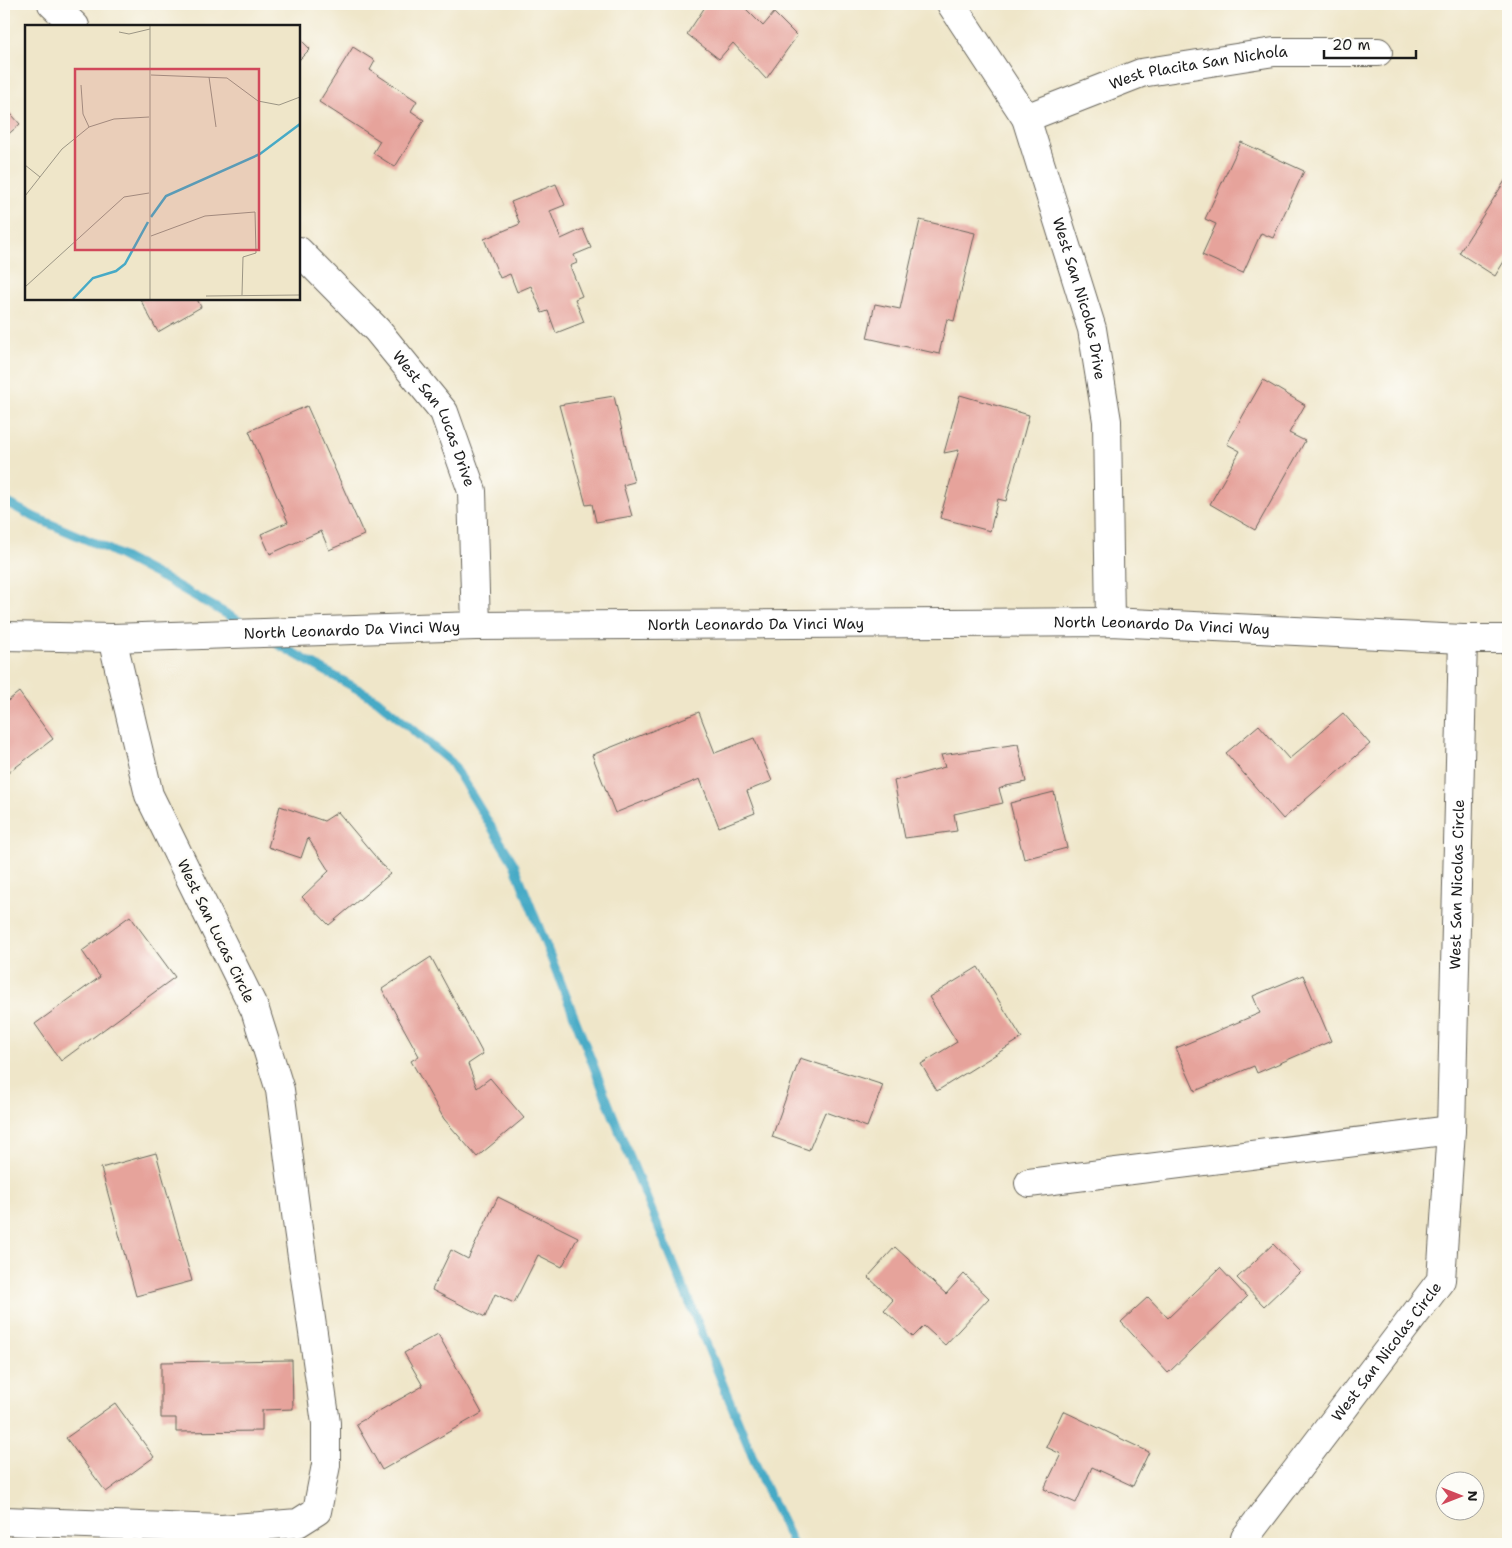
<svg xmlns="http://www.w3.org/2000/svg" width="1512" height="1548" font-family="'Shantell Sans',sans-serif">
	<rect width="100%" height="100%" fill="#fdfcf7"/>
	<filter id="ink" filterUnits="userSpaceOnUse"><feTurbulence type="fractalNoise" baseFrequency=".02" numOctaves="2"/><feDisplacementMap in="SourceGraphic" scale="10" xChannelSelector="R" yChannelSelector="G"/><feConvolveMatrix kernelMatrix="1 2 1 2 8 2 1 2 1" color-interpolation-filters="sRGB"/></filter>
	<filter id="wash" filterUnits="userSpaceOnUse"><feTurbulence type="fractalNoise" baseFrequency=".0096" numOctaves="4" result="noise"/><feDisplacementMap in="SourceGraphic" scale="20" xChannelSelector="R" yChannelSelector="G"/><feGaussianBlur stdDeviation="1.12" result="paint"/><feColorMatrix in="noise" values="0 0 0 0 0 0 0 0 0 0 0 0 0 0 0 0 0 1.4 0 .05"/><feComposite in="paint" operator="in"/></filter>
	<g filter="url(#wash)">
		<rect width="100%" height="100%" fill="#efe6c9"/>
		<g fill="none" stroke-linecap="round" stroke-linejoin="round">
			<path stroke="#47aac6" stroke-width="9" d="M4,501L34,517L104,547L165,579L246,625
				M272,641L377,700L452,763L514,864L622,1138L763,1482L793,1544"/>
		</g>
		<g id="blocks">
			<path fill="#e6a39b" d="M707,4H741L763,26L774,13L797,36L766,79L733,43L719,59L687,34Z
				M299,38L310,49L299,60Z
				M353,47L375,61L370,70L417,101L411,111L424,120L395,167L373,153L380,141L319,102Z
				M4,106L20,124L4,138Z
				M1241,142L1304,171L1273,238L1261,233L1243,273L1202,255L1216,224L1205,219Z
				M1508,176V255L1495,276L1459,253Z
				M556,184L565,205L550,211L561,239L583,229L591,248L574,255L577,263L570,266L582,296L575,299L584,322L556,333L548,311L542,313L531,286L517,292L510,274L500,278L484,239L520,224L511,202Z
				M920,220L975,233L954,321L947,319L939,354L867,338L875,304L900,309Z
				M140,299H197L201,307L158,332Z
				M1263,380L1305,405L1289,433L1305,441L1255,530L1210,504L1240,451L1227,444Z
				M960,395L1029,415L1006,501L998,499L990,531L940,518L959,450L944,453Z
				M614,396L634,482L623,485L632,516L596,522L592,504L586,505L559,405Z
				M307,406L364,535L329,550L321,531L270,554L261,534L288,522L249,431Z
				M19,692L53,739L4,776V704Z
				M699,712L715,753L754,738L772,781L747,791L755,813L719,827L700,779L615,813L592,755Z
				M1343,713L1370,744L1283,819L1226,753L1259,725L1289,759Z
				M1018,744L1026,782L1006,786L999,789L1003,803L954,814L957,831L905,838L894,781L945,767L941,755Z
				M1054,792L1067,848L1024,859L1010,803Z
				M280,806L324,821L338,812L390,874L329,925L302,897L329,871L308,838L301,858L268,847Z
				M130,916L175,977L61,1061L35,1024L100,977L82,951Z
				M431,957L483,1054L468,1064L477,1088L490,1078L524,1118L477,1157L444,1119L411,1061L419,1056L382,989Z
				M978,967L1022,1038L937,1091L921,1064L957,1042L929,997Z
				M1303,975L1331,1041L1257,1073L1254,1066L1195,1091L1176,1048L1260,1013L1253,996Z
				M800,1058L883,1085L867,1127L825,1112L809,1150L772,1137Z
				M156,1153L192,1281L136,1296L101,1168Z
				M498,1197L578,1237L562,1267L538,1255L514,1303L495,1294L485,1317L432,1290L451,1250L468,1259Z
				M1273,1244L1300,1272L1264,1306L1237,1278Z
				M895,1247L946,1294L964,1274L989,1298L945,1345L924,1326L913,1337L884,1310L893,1300L868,1277Z
				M1220,1268L1247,1297L1168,1373L1121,1322L1148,1297L1168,1318Z
				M438,1334L482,1413L382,1470L356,1424L423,1386L404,1353Z
				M292,1360L293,1409L262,1410V1431L176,1432V1418H161V1362Z
				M115,1403L154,1457L106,1492L66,1438Z
				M1063,1411L1149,1452L1133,1486L1092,1467L1076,1503L1044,1489L1061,1454L1046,1447Z"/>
		</g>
	</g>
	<g filter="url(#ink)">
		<use href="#blocks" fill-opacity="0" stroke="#666359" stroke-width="1"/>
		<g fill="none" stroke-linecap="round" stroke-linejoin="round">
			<g stroke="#666359" stroke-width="30">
				<g id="minor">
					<path d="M52,4L75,26"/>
					<path id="s1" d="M951,4L1026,118L1092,329L1107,421L1110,622"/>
					<path id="s2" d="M1026,118L1141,73L1274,52H1378"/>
					<path id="s3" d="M299,251L377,330L444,412L472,491L476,626"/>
					<path id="s4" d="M4,636L112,638L476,626L1110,622L1463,639H1508"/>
					<path d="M1029,1183L1451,1130"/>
					<path d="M4,1521L222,1529L298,1523L317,1511L326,1465V1423L298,1229L280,1090L255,1010L149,795L112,638"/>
					<path id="s5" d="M1244,1544L1245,1538L1441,1280L1451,1130L1463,639"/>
				</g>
			</g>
			<use href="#minor" stroke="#fff" stroke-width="28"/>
		</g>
	</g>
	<g text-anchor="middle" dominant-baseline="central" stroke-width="5" stroke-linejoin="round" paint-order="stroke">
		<g font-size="15" fill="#1c1c1c" stroke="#fdfcf7">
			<text stroke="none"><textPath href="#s2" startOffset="181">West Placita San Nichola</textPath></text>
			<text stroke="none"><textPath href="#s1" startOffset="325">West San Nicolas Drive</textPath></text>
			<text stroke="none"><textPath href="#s3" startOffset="218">West San Lucas Drive</textPath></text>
			<text stroke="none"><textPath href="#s4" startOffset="752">North Leonardo Da Vinci Way</textPath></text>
			<text stroke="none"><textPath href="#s4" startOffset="1158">North Leonardo Da Vinci Way</textPath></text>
			<text stroke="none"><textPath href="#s4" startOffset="348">North Leonardo Da Vinci Way</textPath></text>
			<text stroke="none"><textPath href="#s5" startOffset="726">West San Nicolas Circle</textPath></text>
			<text transform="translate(216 931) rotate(64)">West San Lucas Circle</text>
			<text stroke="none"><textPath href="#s5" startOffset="240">West San Nicolas Circle</textPath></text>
		</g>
	</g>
	<g transform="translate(25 25)">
		<rect width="275" height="275" fill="#efe6c9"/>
		<path fill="none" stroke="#47aac6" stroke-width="2.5" d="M126,192L141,171L235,129L275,99M48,274L68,253L91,246L100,239L123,197"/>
		<path fill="none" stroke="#9b9584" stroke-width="1" d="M94,7L104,9L125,4M126,50L202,53L233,76L254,80L275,72M184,52L191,102M56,60L58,89L64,102M0,140L15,152M0,171L37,124L64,102L89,94L124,92M126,211L180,191L230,187L231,228L218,232L217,270M0,262L99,172L124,168M181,271L275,270M125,274V1"/>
		<path fill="#d1495b" fill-opacity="0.15" stroke="#d1495b" stroke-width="2.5" d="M50,44H234V225H50Z"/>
		<rect width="275" height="275" fill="none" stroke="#1c1c1c" stroke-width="2.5"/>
	</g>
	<rect width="1512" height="1548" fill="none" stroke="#fdfcf7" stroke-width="20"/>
	<g transform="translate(1460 1496) rotate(90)"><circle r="24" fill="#fdfcf7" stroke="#a3a29f"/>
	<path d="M0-4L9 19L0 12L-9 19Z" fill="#d1495b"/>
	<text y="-8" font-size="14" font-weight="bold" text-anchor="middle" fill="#1c1c1c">N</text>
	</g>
	<path d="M1324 50v8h92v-8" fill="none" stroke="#1c1c1c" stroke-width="2.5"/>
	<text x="1332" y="50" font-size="15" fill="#1c1c1c" stroke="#fdfcf7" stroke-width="4" paint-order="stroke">20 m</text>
</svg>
